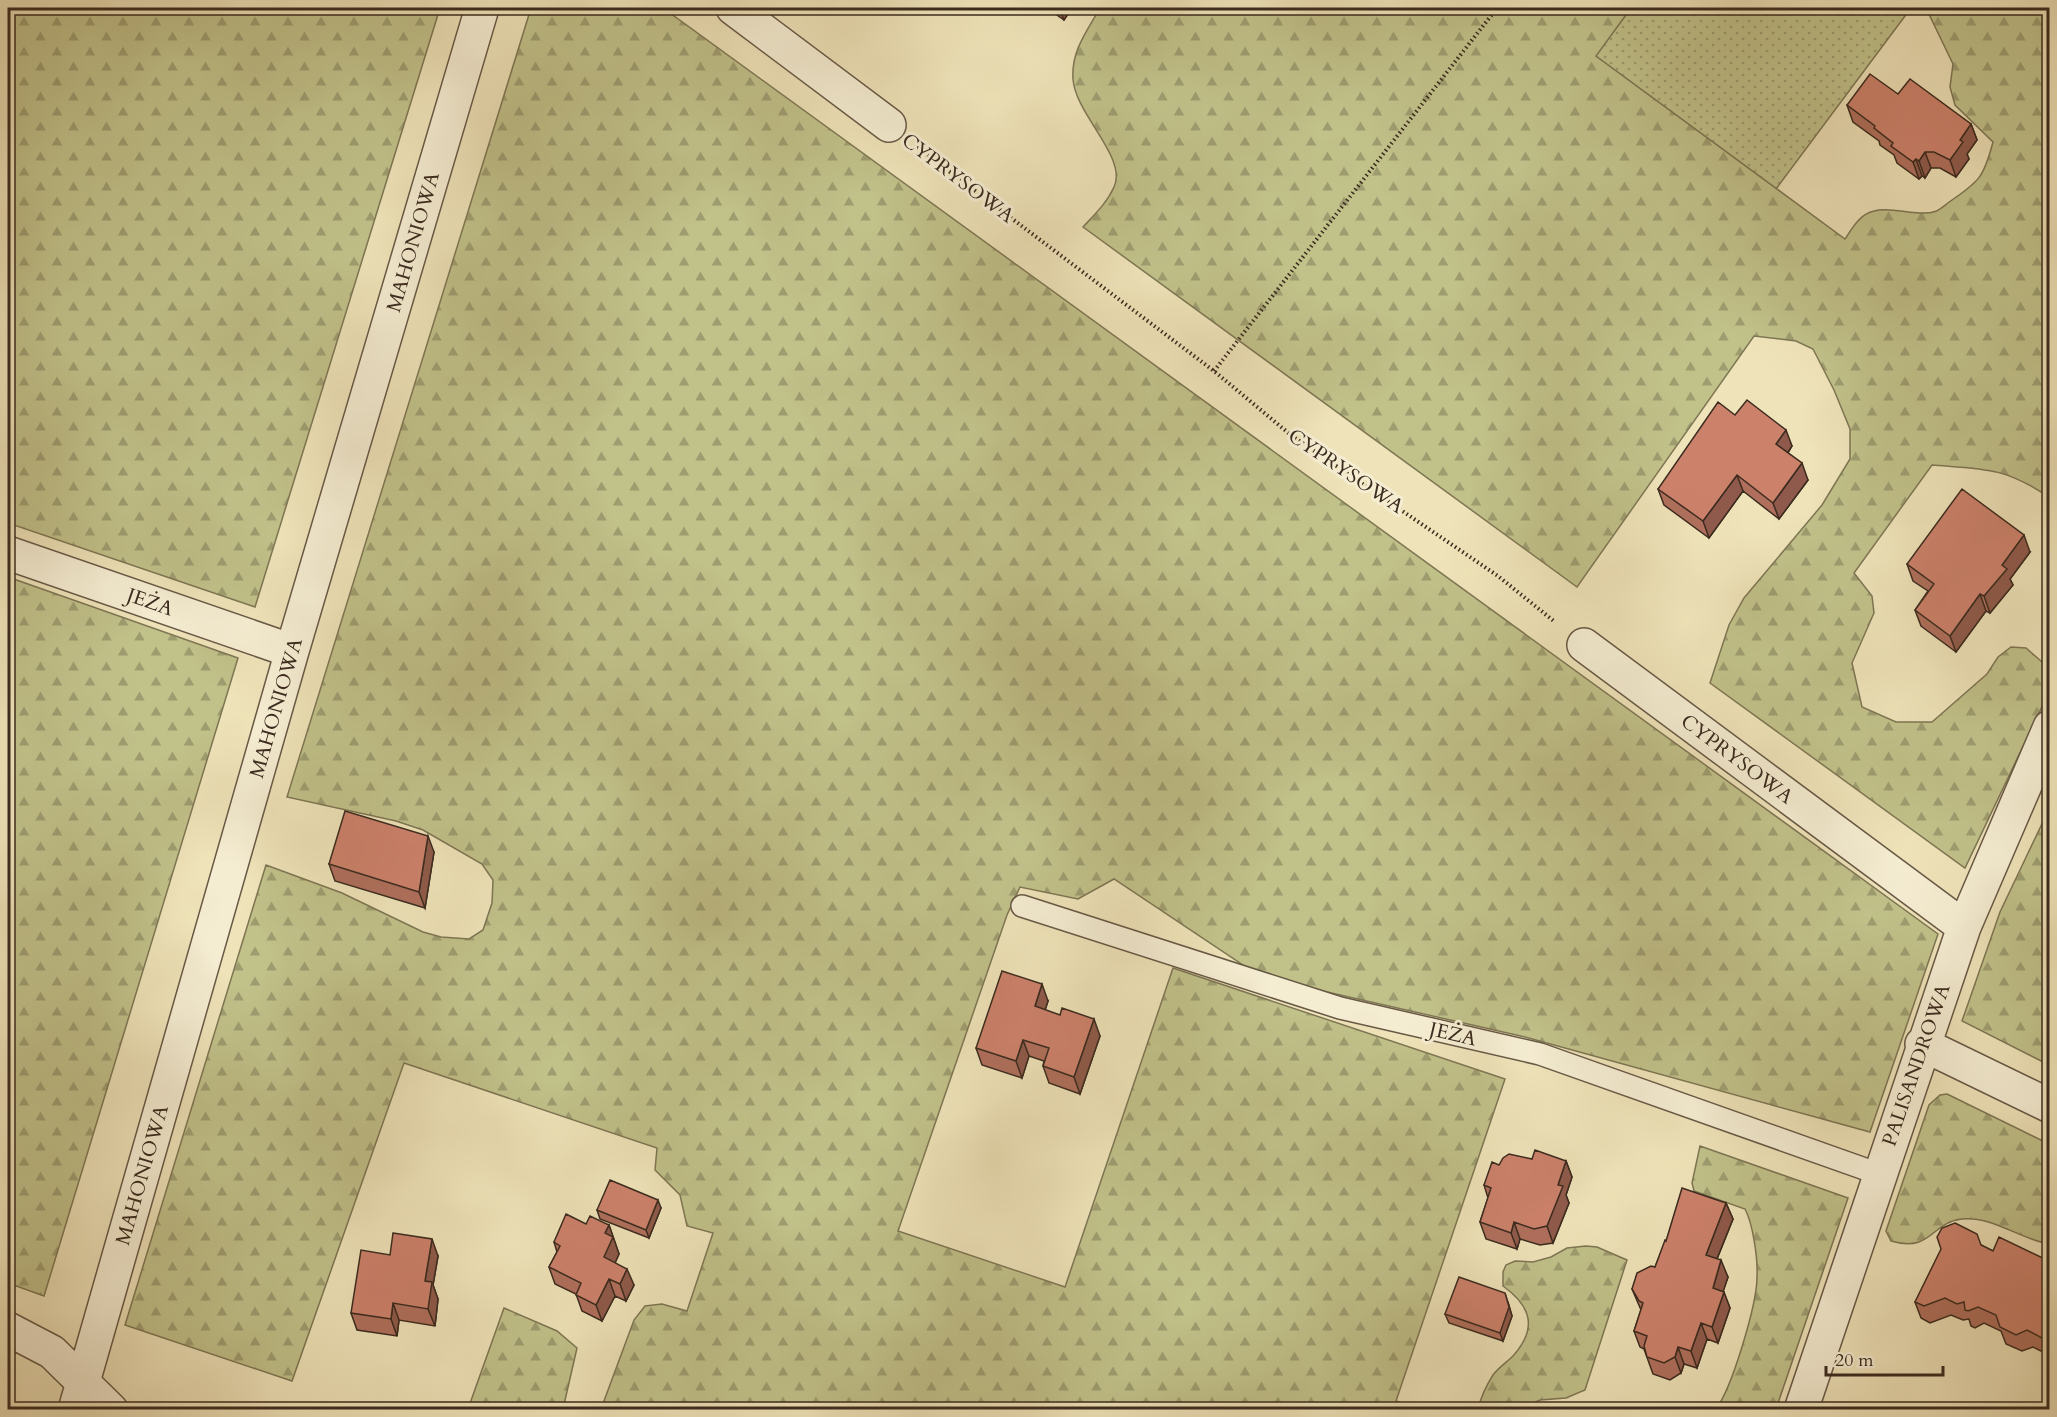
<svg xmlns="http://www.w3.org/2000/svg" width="2057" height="1417" font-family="Cardo,serif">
	<defs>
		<pattern id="grass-dots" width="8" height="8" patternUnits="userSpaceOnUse" patternTransform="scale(1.5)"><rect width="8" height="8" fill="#c1c18a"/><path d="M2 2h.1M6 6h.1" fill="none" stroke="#9e9d70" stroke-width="1.8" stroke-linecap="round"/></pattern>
		<pattern id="forest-firs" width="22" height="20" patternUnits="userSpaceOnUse" patternTransform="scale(1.5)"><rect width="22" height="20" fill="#c1c18a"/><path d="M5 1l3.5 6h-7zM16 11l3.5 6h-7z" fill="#9e9d70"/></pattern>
	</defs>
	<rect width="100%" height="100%" fill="#efe3b9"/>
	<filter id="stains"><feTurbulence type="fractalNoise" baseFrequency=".00333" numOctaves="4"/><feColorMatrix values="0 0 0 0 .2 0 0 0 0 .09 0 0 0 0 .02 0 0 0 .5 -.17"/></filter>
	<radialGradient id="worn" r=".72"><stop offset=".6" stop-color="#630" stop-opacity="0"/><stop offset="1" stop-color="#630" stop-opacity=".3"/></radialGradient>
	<path fill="url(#grass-dots)" stroke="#7e7654" stroke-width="1.5" d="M1631,8H1911L1776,189L1595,56Z"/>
	<path fill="url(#forest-firs)" stroke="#7e7654" stroke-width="1.5" d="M8,8H440L255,607L8,523Z
		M531,8H663L1938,934L1870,1132L1525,1037L1261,977L1114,879L1078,899L1020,887L1007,915L898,1231L1065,1287L1173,968L1505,1079L1396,1401L1422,1409H601L634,1320L645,1306L662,1304L687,1311L713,1233L687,1226L680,1195L655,1170L657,1148L404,1063L292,1381L125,1325L266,865L342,893L423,932L441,937L469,939L483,930L492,903L493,880L482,864L423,830L396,821L287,797Z
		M1100,8H1631L1596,56L1845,239C1853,227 1860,214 1874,211C1889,207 1905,213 1920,213C1938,214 1939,209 1952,200C1980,181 1984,176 1993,142L1955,105L1950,87L1953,64L1926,8H2049V497C2004,467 1984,469 1932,465L1854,573L1872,596L1874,613L1852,663L1862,707L1896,722H1932L1987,674L1998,657L2011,647L2026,648L2049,668V692L1965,868L1710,683L1729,625L1744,598L1822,505L1850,459V429L1834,390L1813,349L1796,341L1754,336L1577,587L1083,227C1094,215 1107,203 1114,187C1128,158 1075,114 1073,79C1071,51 1087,31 1100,8Z
		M8,577L238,658L44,1296L8,1283Z
		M2049,809V1065L1962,1021L2000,912Z
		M1947,1094L2049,1144V1244C2020,1239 1992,1216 1962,1219C1931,1222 1932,1253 1891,1241L1886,1231L1929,1105L1940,1095Z
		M1700,1146L1848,1198L1776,1409H1716C1732,1388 1757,1304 1757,1277C1758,1259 1753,1224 1745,1209L1694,1191L1692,1183Z
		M1586,1246L1597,1247L1627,1260L1585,1390L1566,1398L1540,1400L1529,1405V1409H1478C1481,1397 1486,1386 1493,1375C1498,1368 1507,1362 1513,1356C1538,1328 1531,1306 1503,1286V1272L1506,1265L1515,1261L1533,1262L1551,1257L1567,1248Z
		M504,1308L557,1331L577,1348L563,1409H468Z"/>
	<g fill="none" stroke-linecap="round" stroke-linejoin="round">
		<g stroke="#685946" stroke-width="24">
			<path id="service" d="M1022,906L1340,1008L1540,1054L1879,1174"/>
		</g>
		<g stroke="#685946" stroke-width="36">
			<path id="minor" d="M733,8L889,125
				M8,553L292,651
				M1584,645L1964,927
				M1922,1044L2050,1106
				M8,1329L52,1352L111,1410
				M75,1410L292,651L482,8
				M1801,1410L1964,927L2050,727"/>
		</g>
		<path stroke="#3b2b1f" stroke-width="4" stroke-dasharray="1.5 3" stroke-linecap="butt" d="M917,147L1214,371L1292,436L1498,576L1555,622
			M1214,371L1497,8"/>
		<use href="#service" stroke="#f5edd2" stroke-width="21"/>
		<use href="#minor" stroke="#f5edd2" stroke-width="33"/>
	</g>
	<path fill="#af6f5c" stroke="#3b2b1f" stroke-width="1.5" d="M1047,8H1072L1064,20Z
		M1898,94L1971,124L1977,140L1967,154L1969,159L1956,177L1940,168H1931L1925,178L1922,176L1919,179L1897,163L1894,155L1880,145L1879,141L1853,122L1847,105Z
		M1735,415L1792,446L1788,453L1808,480L1779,519L1743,491L1709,538L1664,505L1658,489Z
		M2030,552L2010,579L2013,585L1990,613L1986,611L1956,652L1921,626L1915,610L1928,591L1913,581L1907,564Z
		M434,852L425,908L335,881L329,864Z
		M1048,1001L1045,1010L1100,1036L1080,1094L1049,1083L1043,1066L1044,1061L1029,1056L1022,1078L982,1065L976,1048Z
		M1532,1159L1566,1161L1572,1177L1566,1195L1569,1203L1553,1243L1540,1245L1520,1239L1517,1249L1486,1239L1480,1222L1488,1198L1484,1185L1499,1165Z
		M1726,1203L1733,1219L1717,1259L1728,1277L1723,1291L1730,1308L1718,1343L1707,1339L1697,1368L1684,1364L1681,1373L1670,1380L1653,1374L1644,1349L1640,1347L1634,1331L1641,1310L1632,1289L1655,1267L1666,1241Z
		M661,1208L649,1238L600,1219L597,1210Z
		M609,1225L619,1254L615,1263L634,1285L626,1301L615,1296L602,1321L582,1311L576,1294L555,1284L549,1267L557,1252L554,1242Z
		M1981,1245L1993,1251L2049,1261V1355L2033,1347L2022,1351L2006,1344L2001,1331L1984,1323L1975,1328L1971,1326L1969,1319L1963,1320L1951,1315L1930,1323L1921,1318L1915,1302Z
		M438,1256L433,1285L438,1299L435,1326L399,1320L397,1336L357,1330L351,1313Z
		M1508,1302L1512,1316L1503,1341L1449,1323L1445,1314Z"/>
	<path fill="#8f5a4b" stroke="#3b2b1f" stroke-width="1.5" d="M1059,8H1072L1064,20Z
		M1971,124L1977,140L1967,154L1969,159L1956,177L1950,160L1960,140Z
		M1925,152L1931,168L1925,178L1919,161Z
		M1916,159L1922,176L1919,179L1913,162Z
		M1786,430L1792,446L1782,461L1776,444Z
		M1802,463L1808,480L1779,519L1773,503Z
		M1737,475L1743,491L1709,538L1703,521Z
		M2024,535L2030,552L2010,579L2013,585L1990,613L1984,596L2002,565Z
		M1980,594L1986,611L1956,652L1950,636Z
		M428,836L434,852L425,908L419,892Z
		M1042,984L1048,1001L1041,1023L1035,1006Z
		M1094,1019L1100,1036L1080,1094L1074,1077Z
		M1023,1040L1029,1056L1022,1078L1016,1061Z
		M1566,1161L1572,1177L1566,1195L1569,1203L1553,1243L1547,1226L1558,1185Z
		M658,1200L661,1208L649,1238L646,1230Z
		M1726,1203L1733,1219L1712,1271L1706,1255Z
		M1514,1222L1520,1239L1517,1249L1511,1233Z
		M609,1225L619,1254L610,1274L604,1257L605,1233Z
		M432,1239L438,1256L433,1285L438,1299L435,1326L428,1309L425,1281Z
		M1721,1260L1728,1277L1719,1304L1713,1288Z
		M627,1269L634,1285L626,1301L620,1284Z
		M609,1279L615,1296L602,1321L596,1305Z
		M1724,1292L1730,1308L1718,1343L1712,1327Z
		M1505,1293L1512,1316L1503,1341L1500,1333Z
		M393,1303L399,1320L397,1336L391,1319Z
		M1701,1323L1707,1339L1697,1368L1691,1351Z
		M1678,1347L1684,1364L1681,1373L1675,1357Z"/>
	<path fill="#cc816b" stroke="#3b2b1f" stroke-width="1.5" d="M1870,74L1898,94L1910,79L1971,124L1960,140L1963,142L1950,160L1934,152H1925L1919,161L1916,159L1913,162L1891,146L1893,143L1874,128L1875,126L1847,105Z
		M1747,400L1786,430L1776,444L1802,463L1773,503L1737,475L1703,521L1658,489L1718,402L1735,415Z
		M1962,489L2024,535L2002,565L2007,569L1984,596L1980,594L1950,636L1915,610L1934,584L1907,564Z
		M345,811L428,836L419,892L329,864Z
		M1002,971L1042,984L1035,1006L1060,1015L1062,1008L1094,1019L1074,1077L1043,1066L1049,1048L1023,1040L1016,1061L976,1048Z
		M1535,1150L1566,1161L1558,1185L1563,1186L1547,1226L1534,1229L1514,1222L1511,1233L1480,1222L1491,1188L1484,1185L1492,1162L1499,1165L1503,1158L1509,1154L1532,1159Z
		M610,1180L658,1200L646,1230L597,1210Z
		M1682,1188L1726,1203L1706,1255L1721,1260L1713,1288L1724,1292L1712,1327L1701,1323L1691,1351L1678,1347L1675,1357L1664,1363L1647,1357L1644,1346L1647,1336L1634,1331L1643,1303L1639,1301L1632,1289L1637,1273L1651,1266L1655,1267L1665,1240L1666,1241Z
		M566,1214L586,1224L590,1216L609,1225L605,1233L613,1237L604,1257L627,1269L620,1284L609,1279L596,1305L576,1295L581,1283L549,1267L560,1246L554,1242Z
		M1955,1223L1977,1234L1981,1245L1993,1251L1999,1237L2049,1261V1351L2044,1339L2027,1330L2016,1335L2000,1327L1996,1315L1978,1307L1968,1311L1965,1310L1964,1302L1957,1304L1945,1298L1924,1306L1915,1302L1941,1249L1937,1237L1942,1228Z
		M393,1233L432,1239L425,1281L432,1282L428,1309L393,1303L391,1319L351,1313L361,1250L390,1255Z
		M1459,1277L1505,1293L1509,1307L1500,1333L1445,1314Z"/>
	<g text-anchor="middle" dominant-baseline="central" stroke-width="6" stroke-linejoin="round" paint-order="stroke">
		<g font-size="20" fill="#3b2b1f" stroke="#f5edd2">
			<text transform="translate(958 178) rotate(37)">CYPRYSOWA</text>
			<text transform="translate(413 242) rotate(-74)">MAHONIOWA</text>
			<text transform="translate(1346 471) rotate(34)">CYPRYSOWA</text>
			<text transform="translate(150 602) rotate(19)">JEŻA</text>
			<text transform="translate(276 708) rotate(-74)">MAHONIOWA</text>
			<text transform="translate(1737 759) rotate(37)">CYPRYSOWA</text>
			<text transform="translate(1453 1034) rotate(13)">JEŻA</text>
			<text transform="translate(1916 1065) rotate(-71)">PALISANDROWA</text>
			<text transform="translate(142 1175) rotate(-74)">MAHONIOWA</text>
		</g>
	</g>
	<rect width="2057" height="1417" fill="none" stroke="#efe3b9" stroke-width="30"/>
	<rect x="9" y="9" width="2039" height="1399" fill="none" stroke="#3b2b1f" stroke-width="3"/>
	<rect x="15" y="15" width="2027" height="1387" fill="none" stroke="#3b2b1f" stroke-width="1.5"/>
	<path d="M1826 1366v9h117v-9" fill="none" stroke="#3b2b1f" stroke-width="3"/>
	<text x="1835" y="1366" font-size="18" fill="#3b2b1f" stroke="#f5edd2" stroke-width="4.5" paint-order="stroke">20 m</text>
	<rect width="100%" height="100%" filter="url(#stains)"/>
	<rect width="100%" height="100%" fill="url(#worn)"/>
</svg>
